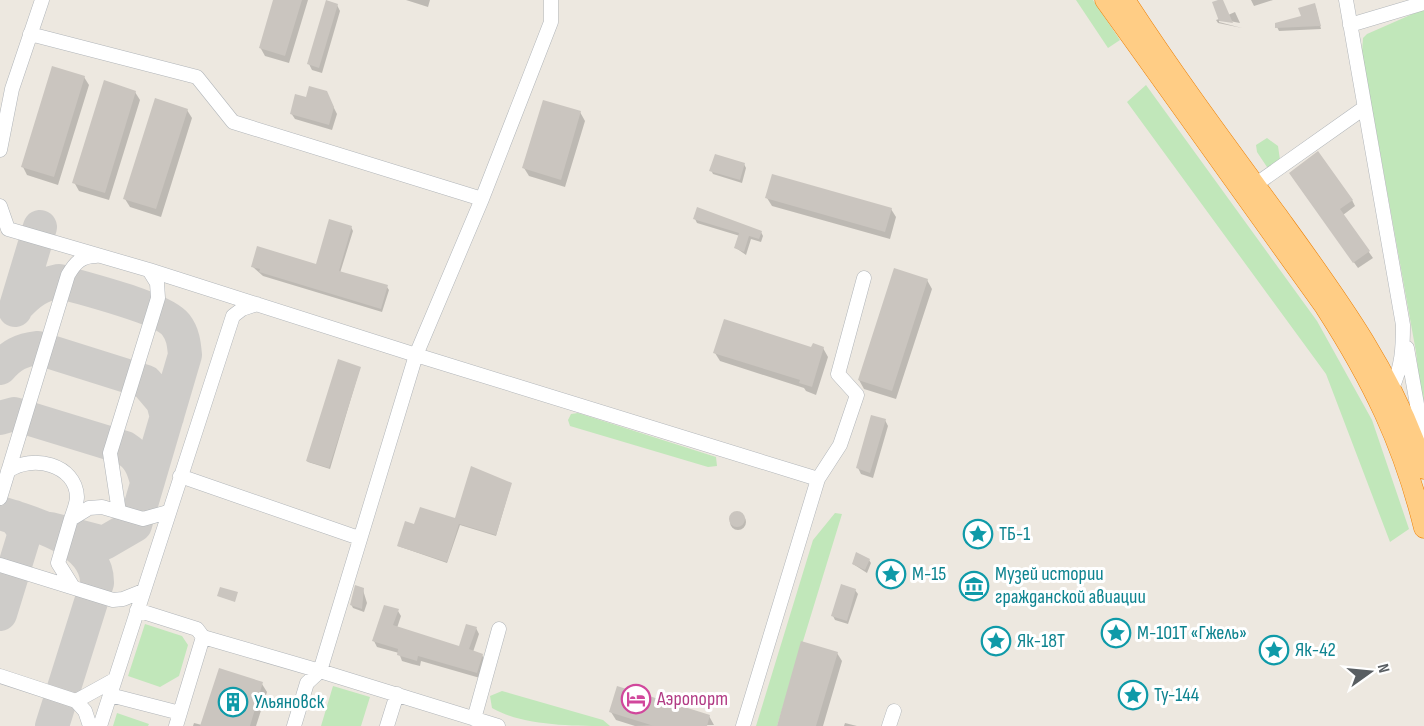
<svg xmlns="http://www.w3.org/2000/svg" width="1424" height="726" font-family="'Sofia Sans Condensed',sans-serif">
	<rect width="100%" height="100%" fill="#ede8e0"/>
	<path fill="#c1e7ba" d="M1076,0H1093L1120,40L1108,48Z
		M1424,9V422L1416,352L1362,52L1363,38L1367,34Z
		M1146,85L1317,321L1372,420L1409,529L1390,542L1326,374L1127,102Z
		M1267,138L1278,146L1280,160L1273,168L1267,167L1257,152L1256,145Z
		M578,413L716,457L717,466L708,467L570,426L568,420L571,414Z
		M835,513L842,514L777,726H756L813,540Z
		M145,624L182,636L188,645L179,676L160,687L128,676Z
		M333,686L370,697L361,726H321Z
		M502,691L603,720L610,726C573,726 523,726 492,708L490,696Z
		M117,713L149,724L148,726H113Z"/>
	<path fill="#0003" d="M275,0H308L289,63L265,56L260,47Z
		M406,0H430L428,7Z
		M1222,0L1228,15L1235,12L1240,23L1219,19Z
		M1251,0H1273L1254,6Z
		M337,5L340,11L322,73L312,70L309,64Z
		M1316,8L1321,29L1279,31L1277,27L1302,18Z
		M1219,19V22L1242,28L1218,23L1216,20Z
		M84,77L89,85L58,185L27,175L23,167Z
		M135,92L140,100L109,200L79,191L74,182Z
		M329,98L337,114L332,130L295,119L291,113L307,99Z
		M187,110L192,118L161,217L130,207L125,199Z
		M580,112L585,121L565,187L529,176L524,168Z
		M744,164L746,168L742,183L713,174L711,170Z
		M1294,179L1352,200L1355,206L1343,215L1373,258L1358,268Z
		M767,198L891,209L896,217L890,239L772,206Z
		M695,219L761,232L763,236L761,242L751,239L746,255L736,248L740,236L697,223Z
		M351,227L353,231L340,273L387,287L389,290L382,312L263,276L253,267L317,266Z
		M927,280L932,289L896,399L864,389L859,380Z
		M823,348L828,357L816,395L806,391L804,388L720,361L715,353Z
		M360,368L330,469L308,462L307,461Z
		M885,420L888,426L873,478L861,474L858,468Z
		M511,484L496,536L460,525L447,563L398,546L415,525L456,520Z
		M730 522a8 8 0 1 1 16 0a8 8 0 1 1-16 0Z
		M869,560L871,563L867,573L853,564Z
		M363,590L367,603L364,612L353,608L351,604Z
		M855,590L858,594L848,624L835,620L833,616Z
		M398,611L401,616L397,628L460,648L476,628L479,634L473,652L482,655L485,661L480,678L421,661L420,666L412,664L402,661L399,653L377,647L374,641Z
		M837,653L842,661L823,726H778Z
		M262,684L267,692L256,726H193L194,723L202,725Z
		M611,712L709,716L714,725L635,726L616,720Z
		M845,723L857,726H844Z"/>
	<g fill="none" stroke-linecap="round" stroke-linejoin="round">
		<path stroke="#ceccc9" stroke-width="34" d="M17,306C30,292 40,285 59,281C83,289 162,307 176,325C183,334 184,344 185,355L135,525L104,543L50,529
			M15,310L40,227
			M0,368C11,355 21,350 38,348L146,382L163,402L167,417
			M0,418L14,414L125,448C139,457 143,466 147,482
			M0,513C33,523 98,541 97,583L52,726
			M0,614L24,536L22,527L14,517"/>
	</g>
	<path fill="#cac5bf" d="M273,0H302L285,56L259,48Z
		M326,0L338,4L319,68L307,64Z
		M1218,0H1223L1233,23L1219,21L1212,2Z
		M1315,3L1321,26L1275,28V23L1301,16L1298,8Z
		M52,66L85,76L54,177L21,167Z
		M104,80L136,91L105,193L72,183Z
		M309,86L327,91L334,107L329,125L290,114L295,94L306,97Z
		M155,98L188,109L156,209L123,199Z
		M543,100L581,111L561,180L522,168Z
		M1318,151L1353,200L1340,209L1370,251L1353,263L1289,173Z
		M715,154L745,163L740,180L709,171Z
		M772,174L892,208L885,232L765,198Z
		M697,207L762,231L759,239L749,236L744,252L734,248L739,233L693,219Z
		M329,219L352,226L339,271L388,285L381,309L259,272L260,269L251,267L257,246L316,264Z
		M894,268L928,279L892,391L858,380Z
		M724,319L811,347L813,343L824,347L812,387L799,383L800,380L713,353Z
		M338,359L361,367L329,468L306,461Z
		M871,415L886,419L870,473L856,468Z
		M471,466L512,483L496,535L459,524L447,562L397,546L405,521L414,524L420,507L455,518Z
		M729 519a8 8 0 1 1 16 0a8 8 0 1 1-16 0Z
		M856,552L870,559L865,570L852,564Z
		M841,584L856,589L847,621L831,616Z
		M355,585L364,588L362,609L350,605Z
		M220,587L238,592L235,602L217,596Z
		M384,605L399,609L393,625L459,646L466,624L477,627L469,649L483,654L477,673L418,656L417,661L397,655L398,649L372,641Z
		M801,641L838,652L816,726H777Z
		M219,668L263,682L250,726H200Z
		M617,686L710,715L707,726H654L609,712Z"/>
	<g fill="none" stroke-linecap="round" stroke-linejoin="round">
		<g stroke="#b1b5b9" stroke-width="15">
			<path id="minor" d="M1346,0L1403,325C1403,348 1402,367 1392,388
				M1350,25L1424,3
				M30,34L197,77L233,122L482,199
				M0,150L12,89L42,0
				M1255,185L1364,108
				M0,206L8,229L149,270L416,355L482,199L551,22V0
				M1407,348L1424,444
				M8,471C32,454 76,464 77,497C77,503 73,513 71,519
				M180,476L359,538
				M0,498L68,275C75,263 81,256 96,256
				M119,512L110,453L158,298L157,283L149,270
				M0,565L113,600L123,599L143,591
				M73,587L58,563L71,519L89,508L102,507L143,519L168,512
				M137,610L197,629L203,637
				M0,676L76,701L114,680
				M110,695L180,713
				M76,701L85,711L90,726
				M474,719L499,629
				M100,726L233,316L242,309L257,304
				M176,726L203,637L320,671L416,355L818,479L840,445L857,395L838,374L864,278
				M294,726L307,683L320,671L498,726
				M387,726L397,694
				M743,726L818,479
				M889,726L894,711"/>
		</g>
		<g stroke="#ed7e00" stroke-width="21">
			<path id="highway" d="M1105,0L1325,307C1372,380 1403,443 1424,528
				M1125,0C1173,74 1225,144 1277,215C1335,295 1394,374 1424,469"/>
		</g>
		<use href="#minor" stroke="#fff" stroke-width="14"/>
		<use href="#highway" stroke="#ffcd85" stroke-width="20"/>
	</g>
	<defs>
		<g id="sight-ring" transform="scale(1.5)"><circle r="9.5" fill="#fff" stroke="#0f9aa8" stroke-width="1.5"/><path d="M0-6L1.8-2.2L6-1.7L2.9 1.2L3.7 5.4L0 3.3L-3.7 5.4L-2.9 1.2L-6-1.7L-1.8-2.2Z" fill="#0f9aa8"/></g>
		<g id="museum-ring" transform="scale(1.5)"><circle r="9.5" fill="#fff" stroke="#0f9aa8" stroke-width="1.5"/><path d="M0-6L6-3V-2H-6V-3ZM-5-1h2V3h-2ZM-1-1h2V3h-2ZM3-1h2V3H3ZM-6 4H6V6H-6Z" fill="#0f9aa8"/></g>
		<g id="hotel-ring" transform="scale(1.5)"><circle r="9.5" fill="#fff" stroke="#d1479c" stroke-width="1.5"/><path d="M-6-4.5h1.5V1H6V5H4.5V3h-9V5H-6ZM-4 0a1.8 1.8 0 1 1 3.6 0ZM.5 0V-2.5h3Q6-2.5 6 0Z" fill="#d1479c"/></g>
		<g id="building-ring" transform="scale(1.5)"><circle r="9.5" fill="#fff" stroke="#0f9aa8" stroke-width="1.5"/><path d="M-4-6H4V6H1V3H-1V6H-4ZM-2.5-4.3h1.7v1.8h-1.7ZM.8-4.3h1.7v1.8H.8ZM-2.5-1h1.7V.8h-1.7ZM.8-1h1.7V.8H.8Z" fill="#0f9aa8"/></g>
	</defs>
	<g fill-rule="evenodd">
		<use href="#sight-ring" x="978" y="534"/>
		<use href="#sight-ring" x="891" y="574"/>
		<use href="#museum-ring" x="974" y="586"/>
		<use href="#sight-ring" x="1116" y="633"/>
		<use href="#sight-ring" x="996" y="641"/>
		<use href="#sight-ring" x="1274" y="650"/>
		<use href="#sight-ring" x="1133" y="695"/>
		<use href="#hotel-ring" x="636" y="699"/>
		<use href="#building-ring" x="233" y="702"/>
	</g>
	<g text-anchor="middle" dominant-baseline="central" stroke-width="6" stroke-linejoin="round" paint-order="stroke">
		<g font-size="20" fill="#0d838f" stroke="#fff" text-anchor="start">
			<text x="999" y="534">ТБ-1</text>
			<text x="912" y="574">М-15</text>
			<text x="995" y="574">Музей истории<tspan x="995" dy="23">гражданской авиации</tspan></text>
			<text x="1137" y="633">М-101Т «Гжель»</text>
			<text x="1017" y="641">Як-18Т</text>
			<text x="1295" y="650">Як-42</text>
			<text x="1154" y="695">Ту-144</text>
			<text x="254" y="702">Ульяновск</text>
		</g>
		<g font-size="20" fill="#b23c85" stroke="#fff" text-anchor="start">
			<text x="657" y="699">Аэропорт</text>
		</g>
	</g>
	<g transform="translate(1370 672) rotate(75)" stroke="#ffffff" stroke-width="4.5" paint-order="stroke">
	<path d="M0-4.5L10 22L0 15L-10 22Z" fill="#595e62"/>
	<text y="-9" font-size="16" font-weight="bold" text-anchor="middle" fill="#595e62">N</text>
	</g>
</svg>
